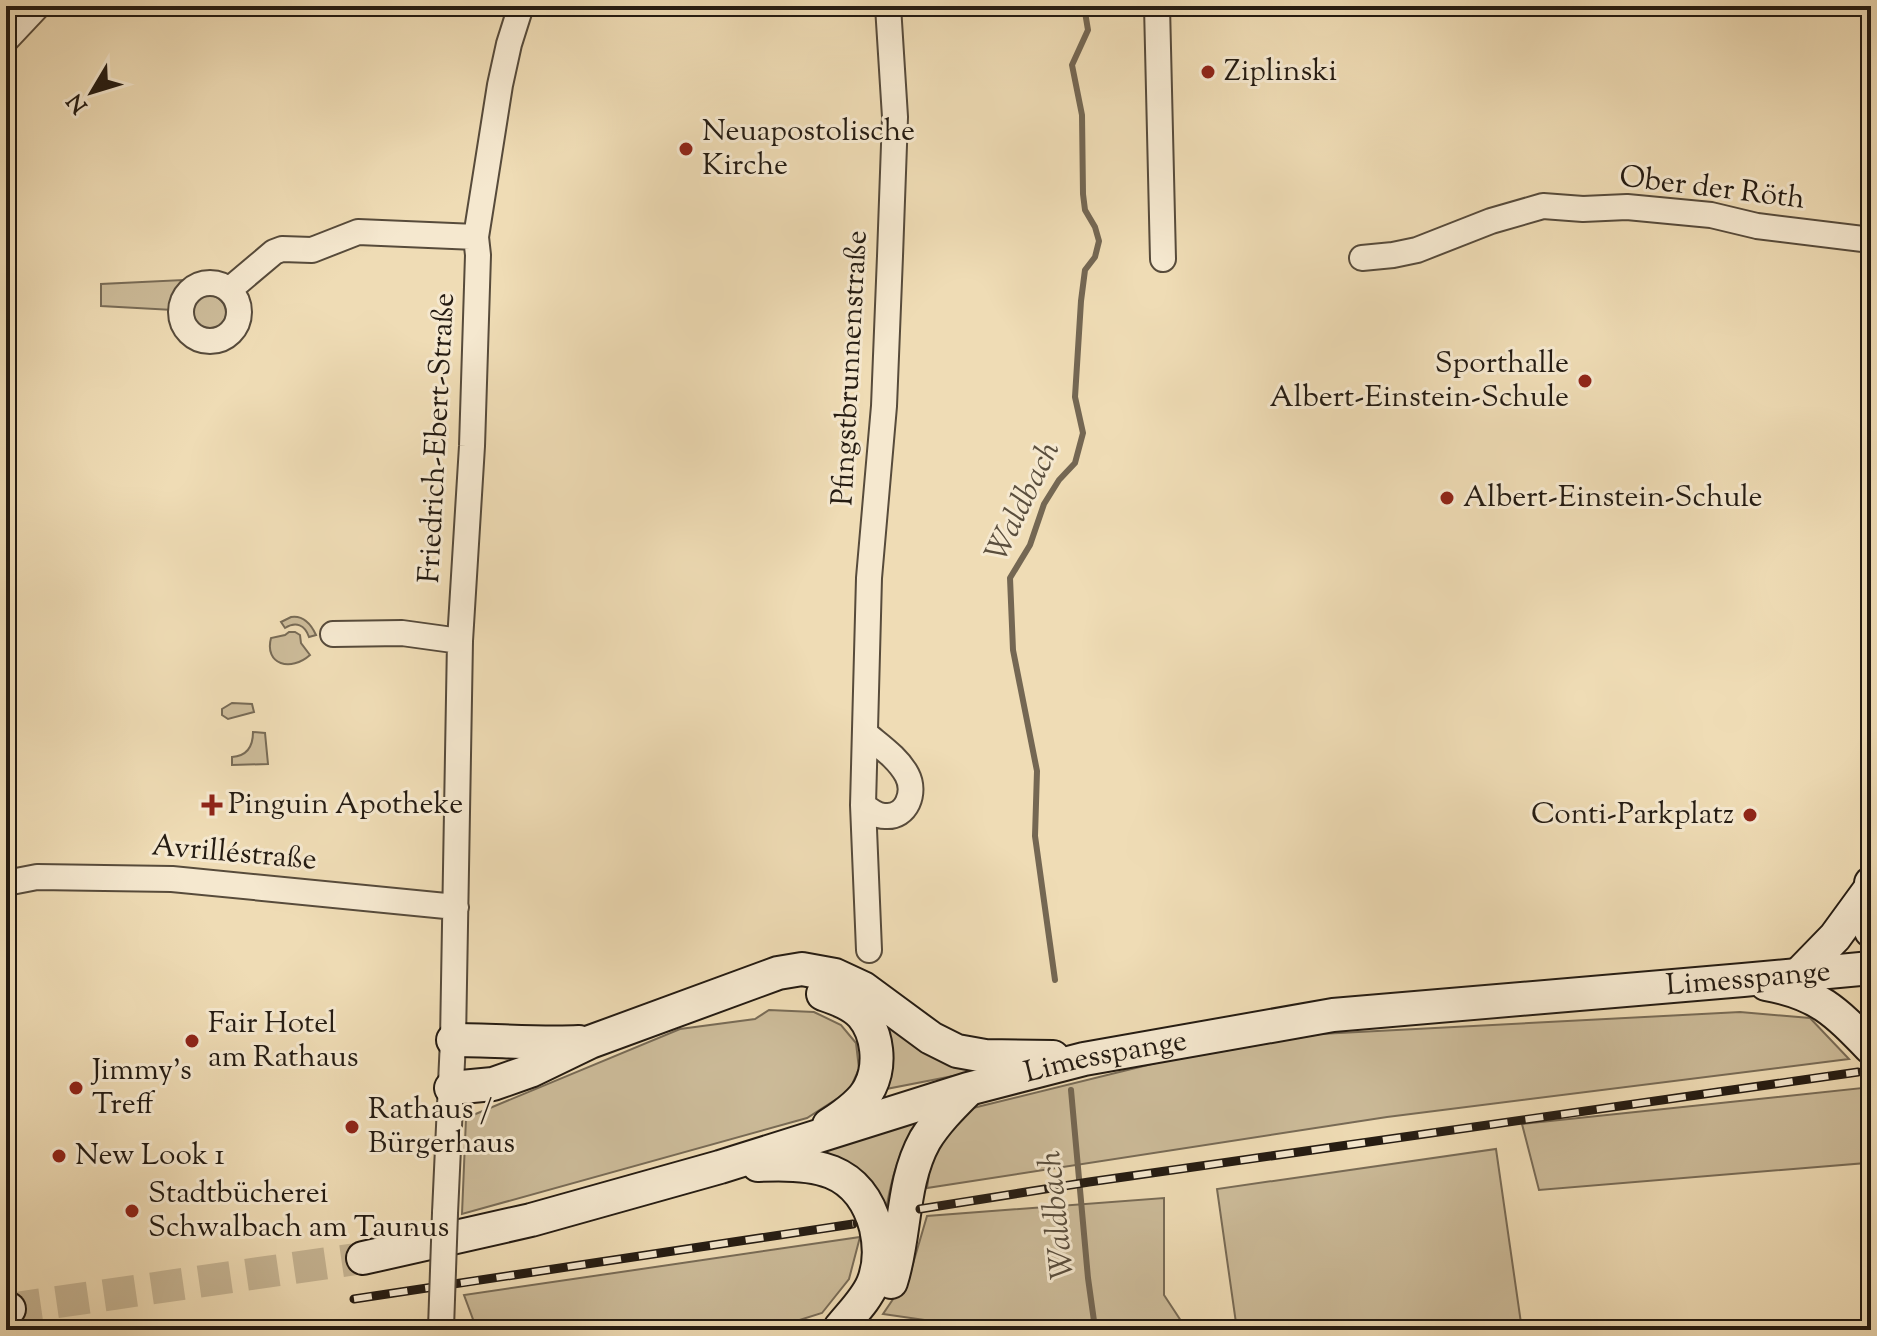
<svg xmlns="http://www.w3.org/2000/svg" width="1877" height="1336" font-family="'Sorts Mill Goudy',serif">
	<rect width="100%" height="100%" fill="#efdcb5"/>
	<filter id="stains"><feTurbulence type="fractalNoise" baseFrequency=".0025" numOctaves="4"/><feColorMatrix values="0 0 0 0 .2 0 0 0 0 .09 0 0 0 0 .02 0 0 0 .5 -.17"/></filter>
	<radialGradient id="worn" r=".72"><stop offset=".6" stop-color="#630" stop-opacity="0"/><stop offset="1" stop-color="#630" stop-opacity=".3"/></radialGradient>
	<path fill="#cb9" stroke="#786b56" stroke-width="2" d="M183,280L173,310L101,306V284Z
		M190 313a18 18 0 1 1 36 0a18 18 0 1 1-36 0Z
		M291,617C304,615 311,624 316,635L309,637C305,625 296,621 285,628L281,622Z
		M289,632H295L300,635L301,643L310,655C291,672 264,665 271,638L285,635Z
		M232,703L252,704L254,712L228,719L222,715V709Z
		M253,732L265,733L268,764L232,765V757C247,756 253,746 253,732Z
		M852,990L989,1069L881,1090Z
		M769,1010L814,1012L841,1025L856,1043L859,1069L849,1091L807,1118L462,1214L466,1118L680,1029L755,1019Z
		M1740,1012L1810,1018L1849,1059L1387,1117L927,1188L932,1151L973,1108L1160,1062L1320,1034Z
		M1862,1088L1866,1163L1539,1190L1522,1124Z
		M919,1120C896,1154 890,1185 883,1226L799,1154Z
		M1496,1149L1522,1330H1237L1217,1189Z
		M1164,1198V1295L1187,1330H994L883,1314L910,1274L927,1216Z
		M860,1237L849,1279L822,1313L790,1323L722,1330H477L464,1295Z"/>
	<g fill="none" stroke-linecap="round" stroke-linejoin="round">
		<path stroke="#746753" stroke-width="6" d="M1055,980L1035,836L1037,771L1013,650L1010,578L1030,545L1044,504L1059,480L1075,463L1083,433L1075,397L1081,301L1085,270L1095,257L1099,241L1095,227L1085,210L1083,194L1082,115L1072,65L1088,30L1084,6
			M1071,1090L1088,1278L1094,1321L1105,1330"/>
		<path stroke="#c6b594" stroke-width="32" stroke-dasharray="32 16" stroke-linecap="butt" d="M9,1309L363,1258"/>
		<g stroke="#574b3b" stroke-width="28">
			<path id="street" d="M1157,6L1163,259
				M6,40L38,6
				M1362,258L1393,255L1417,250L1491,221L1543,206L1583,209L1627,207L1711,215L1757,226L1871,240
				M181 312a29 29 0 1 1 58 0a29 29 0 1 1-58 0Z
				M229,290L274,252L282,249L312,250L358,232L476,237
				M333,634L402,633L460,641
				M866,734C880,746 898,758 907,775C916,792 907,818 885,816C876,816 869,810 863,805L869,578L884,406L890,256L895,117L888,6
				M863,805L869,950
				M6,883L37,877L172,879L456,907
				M445,1213L453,1040L460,641L472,446L478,255L476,237L500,85L509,44L521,6"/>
		</g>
		<g stroke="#241b12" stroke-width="36">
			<g id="secondary">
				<path d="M1871,883V931"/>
				<path d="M1800,973L1835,937L1870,889"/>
				<path d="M1766,984C1818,993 1836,1012 1871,1048"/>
				<path d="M823,994C837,999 852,1004 862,1015C878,1034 881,1065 870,1087C863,1102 843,1116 829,1125"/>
				<path d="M453,1040C495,1040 537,1044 579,1042"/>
				<path d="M451,1088L493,1084L530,1071L590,1042L778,973L802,969L835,975L863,988L931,1038L957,1051L985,1056L1053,1057"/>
				<path d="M758,1165C813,1162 860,1166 876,1228C880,1246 880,1266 873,1283C866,1300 851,1314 840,1328"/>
				<path id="s1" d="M363,1258L531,1220L720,1167L968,1089L1084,1059L1333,1015L1743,980L1871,968"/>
				<path d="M891,1282C906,1236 901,1183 925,1140C936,1122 951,1107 966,1092"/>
				<path d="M6,1309H9"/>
			</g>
		</g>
		<use href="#street" stroke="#f5e8cf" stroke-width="24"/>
		<use href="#secondary" stroke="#f5e8cf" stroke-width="32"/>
		<g stroke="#241b12" stroke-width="9">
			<path id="rail" d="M920,1209L1089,1182L1858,1072
				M354,1299L853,1224"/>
		</g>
		<use href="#rail" stroke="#f5e8cf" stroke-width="6" stroke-dasharray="18" stroke-linecap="butt"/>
		<g stroke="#574b3b" stroke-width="28" stroke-linecap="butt">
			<path id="street-bridge" d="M441,1328L445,1213"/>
		</g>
		<use href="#street-bridge" stroke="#f5e8cf" stroke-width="24"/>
	</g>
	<g fill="#8f2418" stroke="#f5e8cf" stroke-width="3">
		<circle cx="1208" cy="72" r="8"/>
		<circle cx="686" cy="149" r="8"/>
		<circle cx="1585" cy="381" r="8"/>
		<circle cx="1447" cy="498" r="8"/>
		<path d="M208 793h8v8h8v8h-8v8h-8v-8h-8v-8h8z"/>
		<circle cx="1750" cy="815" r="8"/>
		<circle cx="192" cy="1041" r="8"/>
		<circle cx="76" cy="1088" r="8"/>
		<circle cx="352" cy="1127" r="8"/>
		<circle cx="59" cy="1156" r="8"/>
		<circle cx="132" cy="1211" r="8"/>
	</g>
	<g text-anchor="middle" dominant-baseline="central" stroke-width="6" stroke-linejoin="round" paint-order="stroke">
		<g font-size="30" fill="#241b12" stroke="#f5e8cf" text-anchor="start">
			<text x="1224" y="72">Ziplinski</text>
			<text x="702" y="132">Neuapostolische<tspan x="702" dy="34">Kirche</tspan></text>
			<text x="1569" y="364" text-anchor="end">Sporthalle<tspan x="1569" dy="34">Albert-Einstein-Schule</tspan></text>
			<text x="1463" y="498">Albert-Einstein-Schule</text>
			<text x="228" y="805">Pinguin Apotheke</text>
			<text x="1734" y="815" text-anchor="end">Conti-Parkplatz</text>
			<text x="208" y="1024">Fair Hotel<tspan x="208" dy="34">am Rathaus</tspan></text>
			<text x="92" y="1071">Jimmy's<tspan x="92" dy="34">Treff</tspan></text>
			<text x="368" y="1110">Rathaus /<tspan x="368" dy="34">Bürgerhaus</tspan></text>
			<text x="75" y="1156">New Look 1</text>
			<text x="148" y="1194">Stadtbücherei<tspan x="148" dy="34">Schwalbach am Taunus</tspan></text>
		</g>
		<g font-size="30" fill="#241b12" stroke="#f5e8cf">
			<text transform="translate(1712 189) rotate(7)">Ober der Röth</text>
			<text transform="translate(851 368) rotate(-87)">Pfingstbrunnenstraße</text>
			<text transform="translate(438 438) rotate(-87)">Friedrich-Ebert-Straße</text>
			<text transform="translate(234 854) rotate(5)">Avrilléstraße</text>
			<text stroke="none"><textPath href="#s1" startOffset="1418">Limesspange</textPath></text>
			<text stroke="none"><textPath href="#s1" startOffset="770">Limesspange</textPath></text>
		</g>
		<g font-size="32" font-style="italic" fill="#5a4e3d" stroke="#f5e8cf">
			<text transform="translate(1024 502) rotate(-64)">Waldbach</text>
			<text transform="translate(1058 1215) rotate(-96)">Waldbach</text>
		</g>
	</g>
	<rect width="1877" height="1336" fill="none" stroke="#efdcb5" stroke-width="32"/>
	<rect x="8" y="8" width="1861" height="1320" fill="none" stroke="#241b12" stroke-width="4"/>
	<rect x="16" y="16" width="1845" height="1304" fill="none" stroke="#241b12" stroke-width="2"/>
	<g transform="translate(92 92) rotate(232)" stroke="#f5e8cf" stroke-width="6" paint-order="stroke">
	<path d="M0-6L14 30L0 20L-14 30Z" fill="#241b12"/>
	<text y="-12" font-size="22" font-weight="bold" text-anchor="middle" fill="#241b12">N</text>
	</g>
	<rect width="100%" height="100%" filter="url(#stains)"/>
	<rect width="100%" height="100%" fill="url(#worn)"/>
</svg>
